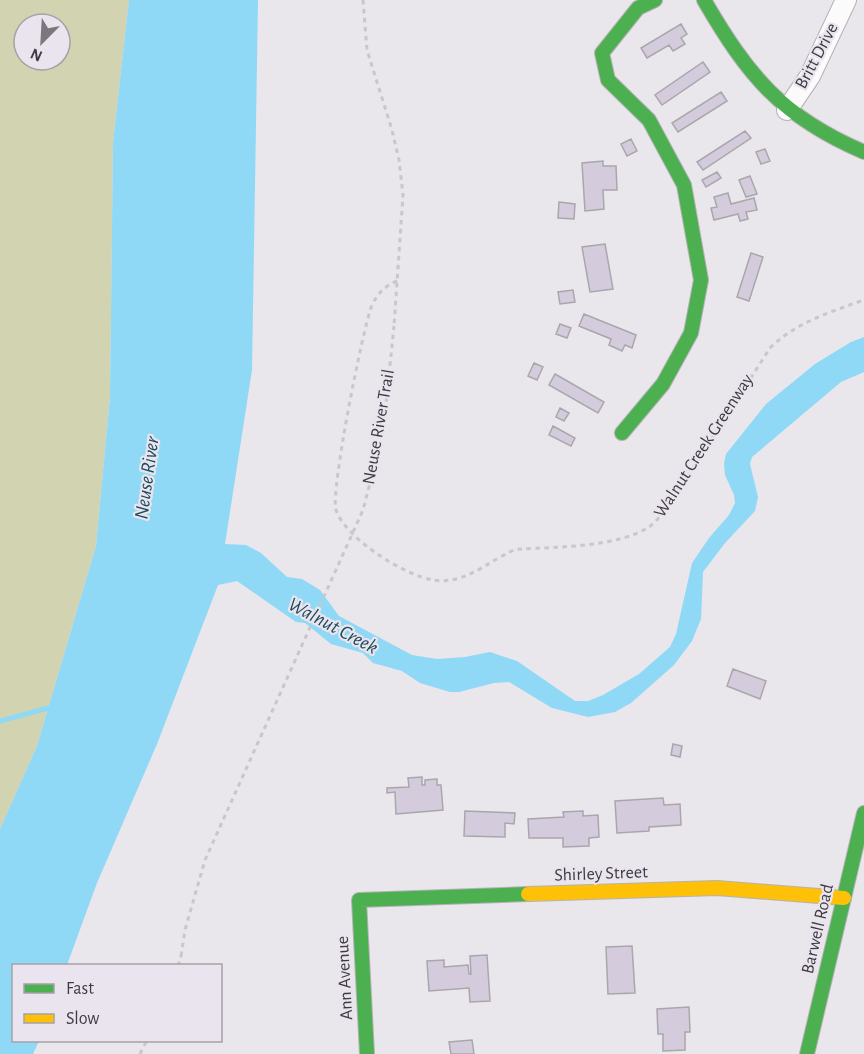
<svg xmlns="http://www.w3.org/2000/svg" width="864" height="1054" font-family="'Alegreya Sans',sans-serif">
	<rect width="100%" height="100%" fill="#e9e6ec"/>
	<path fill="#d2d3b0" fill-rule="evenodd" d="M0,0H129L113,142L110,397L96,546L37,746L0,829ZM24,24H60V60H24Z"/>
	<path fill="#8fd9f6" d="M129,0H258L252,370L225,544L246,545L261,553L287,577L302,579L320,590L339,616L412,655L437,659L465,657L490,652L517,661L575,701H588L603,695L639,674L670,647L676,634L692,563L709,538L729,515L735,503L734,495L725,475L724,464L726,454L766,404L815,364L851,342L864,337V372L841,382L752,457L750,464L758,497L755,511L725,543L703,572L701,619L692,641L674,665L631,703L615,712L588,717L552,708L509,682L494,683L459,692H450L420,683L402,671L373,663L363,653L331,644L305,623L296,622L237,581L218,585L157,744L97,883L67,965L14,966V1040L39,1041L33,1054H0V829L37,746L96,546L110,397L113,142Z"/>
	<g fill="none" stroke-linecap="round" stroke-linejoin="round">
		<path stroke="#8fd9f6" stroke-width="5" d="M0,721L48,708H55"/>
	</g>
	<path fill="#d4ccdd" stroke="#a9a7ab" stroke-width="1.5" d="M681,24L687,34L681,38L685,44L673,51L669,45L647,58L641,48Z
		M703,62L710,72L662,105L655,95Z
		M721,92L727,101L678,132L672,123Z
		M745,131L751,138L703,170L697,162Z
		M631,139L637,151L627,156L621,144Z
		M765,149L770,161L761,164L756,152Z
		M603,161V166H616L617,190H603L604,209L585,211L582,163Z
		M717,172L721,178L706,187L702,180Z
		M750,176L757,194L746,197L739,180Z
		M728,193L731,204L754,198L757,210L746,212L748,219L740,221L738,214L714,220L711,208L717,207L714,197Z
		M559,202L575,204L574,219L558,218Z
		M605,244L613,289L590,292L582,247Z
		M751,253L763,257L749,301L737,297Z
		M573,290L575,302L560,304L558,292Z
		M584,314L636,335L632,348L625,345L622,351L609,345L611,339L579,326Z
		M560,324L571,328L567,338L556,334Z
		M534,363L543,367L537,380L528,376Z
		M555,374L604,402L598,413L549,385Z
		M560,408L569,413L564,421L556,417Z
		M553,426L575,438L571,446L549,435Z
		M733,669L766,681L760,699L727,686Z
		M673,744L682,746L680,757L671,755Z
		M422,777V785H425V780L437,779V785H441L443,810L396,814L395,792L387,793V788L409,787L408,778Z
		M663,798L664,805L680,804L681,825L649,827V831L617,833L615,801Z
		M465,811L515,813L514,824L505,823V837L464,836Z
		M583,811V816L598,815L599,837L589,838V846L563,847V838H529L528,819L564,817L563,812Z
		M632,946L635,993L608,994L606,947Z
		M487,955L490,1001L470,1002L469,988L429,991L427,961L444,960V967L468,965L469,974H471L470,956Z
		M689,1007L690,1032H685V1050L663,1051V1034H658L657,1009Z
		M472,1040L474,1054H451L449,1042Z"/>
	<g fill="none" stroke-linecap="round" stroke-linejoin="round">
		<g stroke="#b4b2b6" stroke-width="22">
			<path id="street" d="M787,110L810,76L846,0"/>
		</g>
		<g stroke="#b4b2b6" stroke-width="16">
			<path id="fast" d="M704,0C748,76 782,117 864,152
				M622,433L663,384L691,333L701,280L684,185L649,120L608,80L602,53L638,8L655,0
				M367,1054L359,900L528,894
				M807,1054L864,813"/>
		</g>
		<g stroke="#b4b2b6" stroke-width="16">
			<path id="slow" d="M528,894L717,888L844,898"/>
		</g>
		<path stroke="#c8c7c9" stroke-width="3" stroke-dasharray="4.5 4.5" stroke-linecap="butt" d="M363,0L367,50L392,130L399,160L403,195L394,326
			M397,281C385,286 378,293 372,305C363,327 330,493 336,510C346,539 404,575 433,580C459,584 478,570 500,557C507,554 513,549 520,549C558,547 618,547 649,527C656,522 662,514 668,507L770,348C795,323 830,312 864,300
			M178,966L181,956
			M140,1054L147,1040"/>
		<use href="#street" stroke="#fcfbfc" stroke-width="20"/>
		<use href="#fast" stroke="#4caf50" stroke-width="14"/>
		<use href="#slow" stroke="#ffc107" stroke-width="14"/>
		<path stroke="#c8c7c9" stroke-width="3" stroke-dasharray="4.5 4.5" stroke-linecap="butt" d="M181,956L185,930L205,860L363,510L379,448L385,414L394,326"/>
	</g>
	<g text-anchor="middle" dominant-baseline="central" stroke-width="4.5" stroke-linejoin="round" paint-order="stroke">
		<g font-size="18" fill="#3e3c40" stroke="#e9e4ee">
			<text transform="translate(817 56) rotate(-62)">Britt Drive</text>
			<text transform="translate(379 427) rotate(-80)">Neuse River Trail</text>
			<text transform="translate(704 446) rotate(-57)">Walnut Creek Greenway</text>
			<text transform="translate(601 874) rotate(-2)">Shirley Street</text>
			<text transform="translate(818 929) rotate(-77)">Barwell Road</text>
			<text transform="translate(345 978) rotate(-93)">Ann Avenue</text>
		</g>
		<g font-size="20" font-style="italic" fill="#1c4b5b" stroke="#e9e4ee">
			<text transform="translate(147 478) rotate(-82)">Neuse River</text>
			<text transform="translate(333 626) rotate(28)">Walnut Creek</text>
		</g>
	</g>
	<rect x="12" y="964" width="210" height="78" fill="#e9e4ee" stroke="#a5a1a8" stroke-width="1.5"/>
	<rect x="24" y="984" width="30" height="9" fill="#4caf50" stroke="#a5a1a8" stroke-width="1.5"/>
	<text x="66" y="994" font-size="18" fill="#3e3c40">Fast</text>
	<rect x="24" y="1014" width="30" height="9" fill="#ffc107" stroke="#a5a1a8" stroke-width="1.5"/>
	<text x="66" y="1024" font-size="18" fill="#3e3c40">Slow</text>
	<g transform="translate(42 42) rotate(204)"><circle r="28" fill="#e9e4ee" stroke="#a5a1a8" stroke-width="1.5"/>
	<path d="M0-4.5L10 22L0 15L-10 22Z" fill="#7a787c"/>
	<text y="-9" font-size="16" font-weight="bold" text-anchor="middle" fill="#3e3c40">N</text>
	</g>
</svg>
